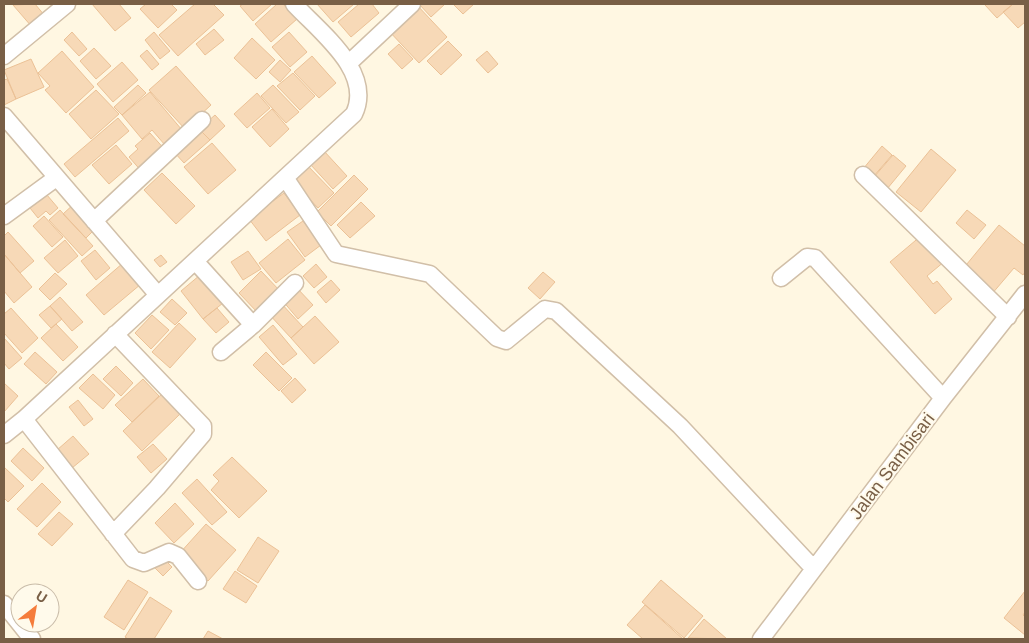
<svg xmlns="http://www.w3.org/2000/svg" width="1029" height="643" font-family="Helvetica,sans-serif">
	<rect width="100%" height="100%" fill="#fff7e2"/>
	<path fill="#f7d9b7" stroke="#ebc196" d="M35,4L45,16L32,27L13,5Z
		M92,4H119L131,18L115,31Z
		M146,4H171L177,10L158,28L140,9Z
		M195,4H213L224,15L178,56L159,35Z
		M243,4H272L253,21L240,6Z
		M277,4H283L297,19L271,42L255,24Z
		M317,4H354L333,22Z
		M359,4H372L379,13L351,37L338,22Z
		M416,4L447,37L419,63L388,30Z
		M419,4H445L431,17Z
		M453,4H474L463,14Z
		M987,4H1013L997,18L985,5Z
		M1013,4H1025V22L1018,28L1003,12Z
		M214,29L224,40L205,55L196,44Z
		M72,32L87,49L79,56L64,40Z
		M154,32L170,51L160,59L145,40Z
		M289,32L307,52L290,67L272,47Z
		M252,38L275,60L256,79L234,58Z
		M448,41L462,55L441,75L427,61Z
		M399,44L413,59L402,69L388,54Z
		M94,48L111,66L96,79L80,61Z
		M147,50L159,64L152,70L140,56Z
		M62,51L94,87L66,113L45,90L50,86L38,73Z
		M487,51L498,64L488,73L476,60Z
		M312,56L336,83L319,98L294,72Z
		M31,59L44,87L16,99L4,70Z
		M280,60L291,70L280,82L269,72Z
		M122,62L138,80L113,102L97,84Z
		M176,66L211,105L185,129L149,90Z
		M293,73L315,96L300,110L277,86Z
		M7,79L16,99L4,105V80Z
		M138,85L146,93L122,115L114,107Z
		M273,85L299,112L286,123L261,96Z
		M96,90L119,114L91,139L69,114Z
		M150,92L182,130L165,145L152,130L142,139L122,115Z
		M257,93L270,108L247,128L234,114Z
		M272,109L289,129L270,147L252,127Z
		M215,115L225,126L210,140L199,129Z
		M118,118L129,131L75,177L64,164Z
		M199,129L210,140L184,163L174,152Z
		M150,133L167,152L143,173L129,157L138,149L135,146Z
		M212,143L236,170L208,194L184,167Z
		M116,145L132,164L109,184L92,165Z
		M882,146L892,155L873,177L863,169Z
		M931,149L956,170L921,212L896,192Z
		M324,151L347,176L333,189L310,164Z
		M893,155L906,166L887,189L874,177Z
		M307,165L334,193L318,208L291,179Z
		M162,173L195,206L176,224L144,190Z
		M354,175L368,189L331,226L317,212Z
		M284,193L300,215L266,241L249,219Z
		M47,195L58,208L50,215L46,211L38,218L30,208Z
		M76,202L98,226L86,238L63,214Z
		M361,202L375,216L350,238L337,225Z
		M60,210L93,246L82,256L49,220Z
		M967,210L986,225L974,239L956,223Z
		M44,216L63,237L52,247L33,226Z
		M303,221L321,245L305,257L287,232Z
		M999,225L1025,246V272L1023,275L1014,268L991,295L962,270Z
		M8,232L34,261L20,273L4,254V236Z
		M922,235L945,261L927,276L933,284L937,281L952,299L935,314L890,262Z
		M288,239L305,260L276,283L259,263Z
		M65,240L78,256L58,273L44,258Z
		M95,250L110,268L96,280L81,261Z
		M248,251L261,269L243,280L231,262Z
		M4,254L32,287L14,303L4,291Z
		M161,255L167,262L160,267L154,260Z
		M123,263L141,284L104,315L86,295Z
		M316,264L327,277L314,288L303,276Z
		M261,271L281,292L258,313L239,293Z
		M543,272L555,282L540,299L528,288Z
		M55,273L67,284L50,300L39,289Z
		M200,275L223,303L203,319L181,291Z
		M331,280L340,290L326,303L317,292Z
		M296,287L313,305L298,319L282,300Z
		M60,297L83,322L72,331L50,306Z
		M172,299L187,313L175,325L160,312Z
		M280,302L303,327L291,338L268,313Z
		M50,306L62,319L51,328L39,315Z
		M11,308L38,338L22,353L4,333V314Z
		M217,308L229,322L216,333L203,319Z
		M152,315L169,330L151,349L135,333Z
		M315,316L339,342L314,364L291,338Z
		M179,323L196,339L170,368L152,352Z
		M56,324L78,347L63,361L41,338Z
		M273,325L297,354L283,365L259,337Z
		M4,338L22,358L9,369L4,363Z
		M35,352L57,372L46,384L24,364Z
		M266,352L292,378L279,391L253,365Z
		M116,366L133,383L121,396L103,379Z
		M93,374L115,395L103,409L79,388Z
		M295,378L306,390L292,403L281,391Z
		M143,379L159,396L132,422L115,405Z
		M4,383L18,396L4,412Z
		M163,393L181,413L142,451L123,431Z
		M78,400L93,419L84,426L69,407Z
		M73,436L89,454L72,468L57,450Z
		M153,444L167,459L151,473L137,457Z
		M23,448L44,468L32,481L11,461Z
		M232,457L267,491L239,518L211,490L219,481L213,475Z
		M4,467L24,486L8,502L4,498Z
		M197,479L227,512L212,525L182,493Z
		M42,483L61,502L37,527L17,509Z
		M175,503L194,524L174,543L155,523Z
		M59,512L73,524L52,546L38,534Z
		M206,524L236,550L208,581L179,554Z
		M258,537L279,551L258,583L237,570Z
		M161,556L172,567L163,576L152,565Z
		M235,571L257,586L246,603L223,589Z
		M128,580L148,592L124,630L104,617Z
		M661,580L703,616L684,638L642,602Z
		M1025,591V612L1023,615L1025,617V635L1004,618Z
		M150,597L172,611L154,639H128L125,637Z
		M645,605L683,639H643L627,625Z
		M704,619L727,639L688,638Z
		M208,631L223,639H203Z"/>
	<g fill="none" stroke-linecap="round" stroke-linejoin="round">
		<g stroke="#d1bfa8" stroke-width="19">
			<path id="street" d="M4,56L67,4
				M349,63L412,4
				M4,116L158,295
				M863,175L1008,317
				M286,179L336,254L430,274L497,338L506,341L545,309L556,311L680,426L814,569
				M4,216L56,178
				M94,221L202,120
				M195,261L253,325L295,283
				M781,278L807,257L815,258L943,398
				M221,352L253,325
				M24,419L133,559L144,563L169,552L178,556L198,581
				M4,435L24,419L354,114C374,72 320,32 294,4
				M113,534L157,488L203,434V426L115,334
				M4,604L32,639
				M761,639L943,398L1025,294"/>
		</g>
		<use href="#street" stroke="#fff" stroke-width="16"/>
	</g>
	<g text-anchor="middle" dominant-baseline="central" stroke-width="4" stroke-linejoin="round" paint-order="stroke">
		<g font-size="18" fill="#795f46" stroke="#fffaeb">
			<text transform="translate(892 466) rotate(-53)">Jalan Sambisari</text>
		</g>
	</g>
	<rect width="1029" height="643" fill="none" stroke="#795f46" stroke-width="10"/>
	<g transform="translate(35 608) rotate(31)"><circle r="24" fill="#fffaeb" stroke="#c9bca9"/>
	<path d="M0-4L9 19L0 12L-9 19Z" fill="#f57c3b"/>
	<text y="-8" font-size="14" font-weight="bold" text-anchor="middle" fill="#795f46">U</text>
	</g>
</svg>
